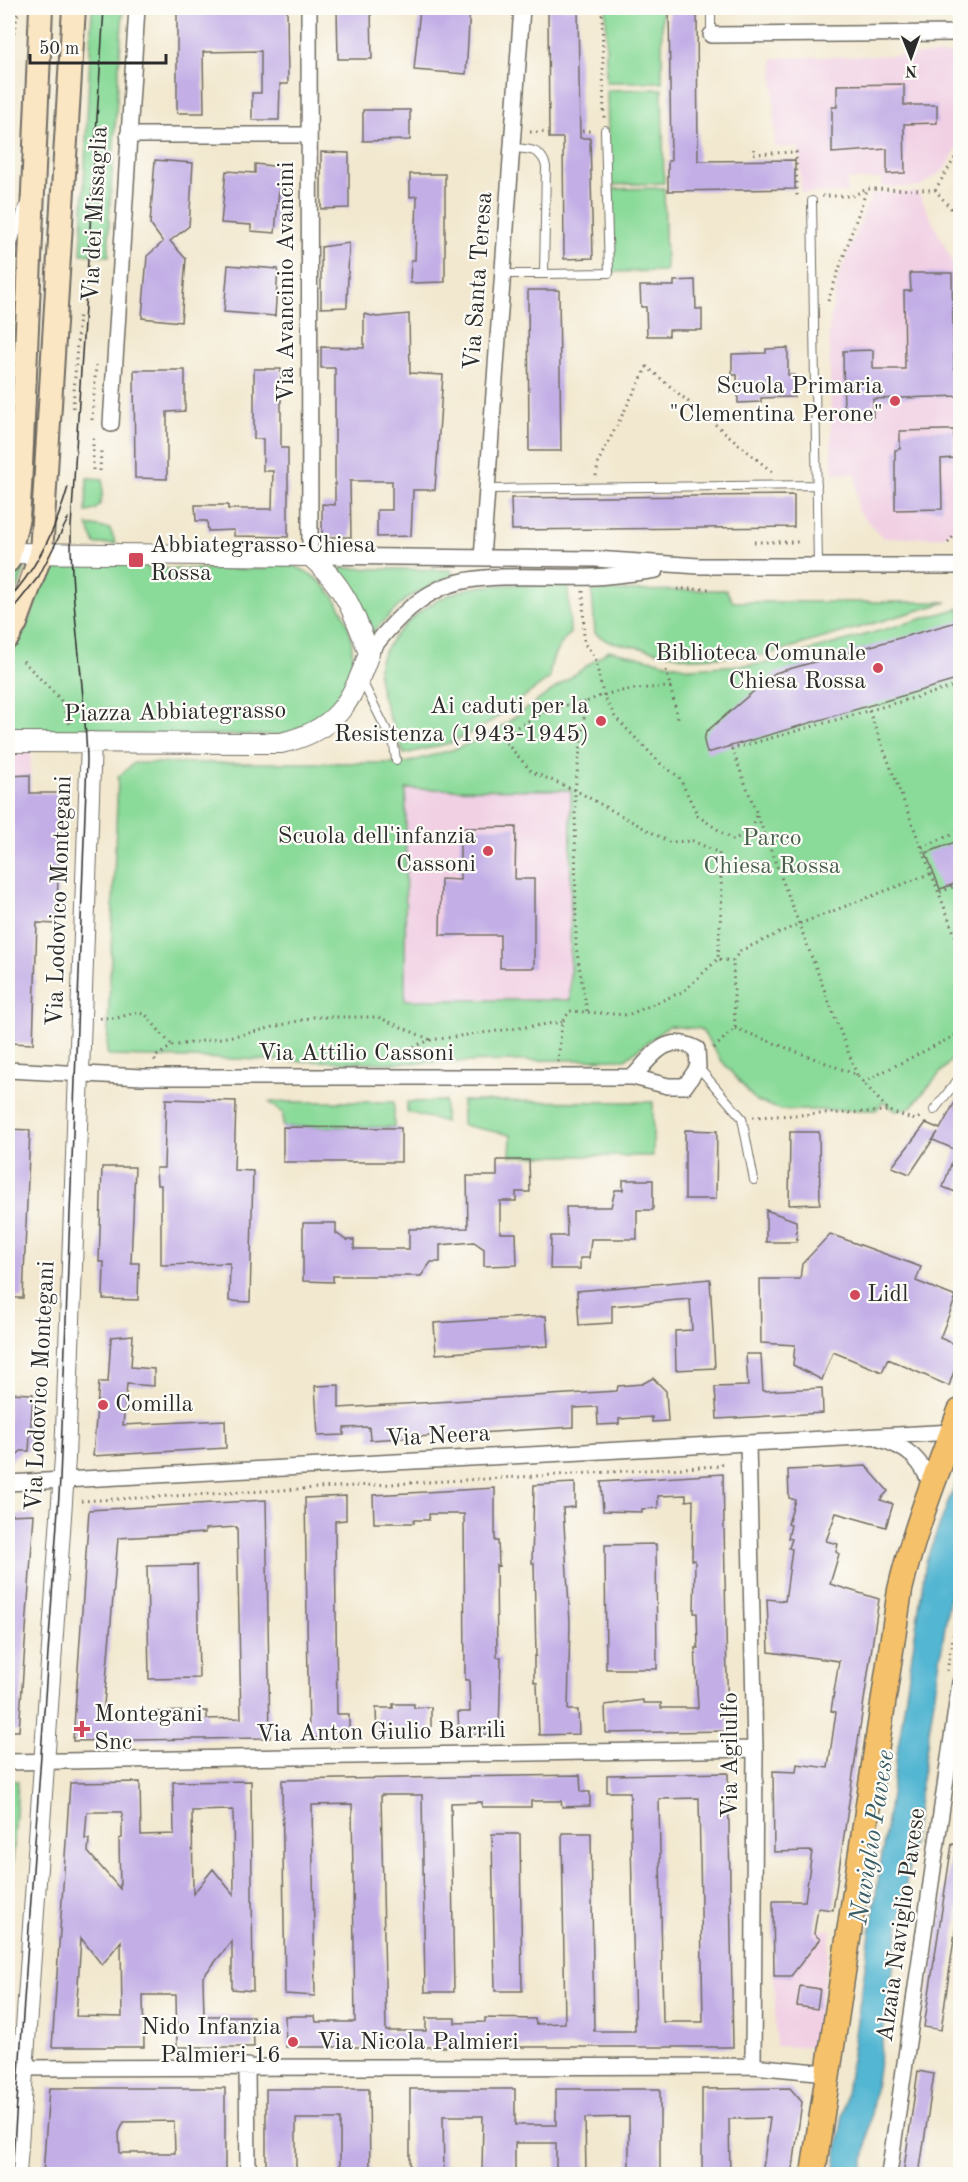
<svg xmlns="http://www.w3.org/2000/svg" width="968" height="2182" font-family="'Old Standard TT',serif">
	<rect width="100%" height="100%" fill="#fdfcf7"/>
	<filter id="ink" filterUnits="userSpaceOnUse"><feTurbulence type="fractalNoise" baseFrequency=".0167" numOctaves="2"/><feDisplacementMap in="SourceGraphic" scale="12" xChannelSelector="R" yChannelSelector="G"/><feConvolveMatrix kernelMatrix="1 2 1 2 8 2 1 2 1" color-interpolation-filters="sRGB"/></filter>
	<filter id="wash" filterUnits="userSpaceOnUse"><feTurbulence type="fractalNoise" baseFrequency=".008" numOctaves="4" result="noise"/><feDisplacementMap in="SourceGraphic" scale="24" xChannelSelector="R" yChannelSelector="G"/><feGaussianBlur stdDeviation="1.35" result="paint"/><feColorMatrix in="noise" values="0 0 0 0 0 0 0 0 0 0 0 0 0 0 0 0 0 1.4 0 .05"/><feComposite in="paint" operator="in"/></filter>
	<g filter="url(#wash)">
		<rect width="100%" height="100%" fill="#f2e8cf"/>
		<path fill="#f1d0e4" d="M960,54V143L944,170L919,187H883L882,179L847,180V193H801L799,147H775L773,58Z
			M918,192L960,277V524L943,537L883,538L857,510L856,473H832L829,329L838,278L872,193Z
			M8,747H31L25,928L8,921Z
			M406,789L571,790V1000L405,1001Z
			M773,1924L831,1930L814,2047L776,2046Z"/>
		<path fill="#8ada99" stroke="#5a8262" stroke-width="1.5" fill-rule="evenodd" d="M92,8H123L109,220V256L81,254Z
			M606,8H662V82H606Z
			M773,8H909L773,9Z
			M662,89L664,183L609,185L607,90Z
			M664,188L666,271L611,272L609,189Z
			M87,478L103,479C102,494 105,511 86,512Z
			M87,525L110,529L116,544H95Z
			M52,562H147L148,569H267V562C279,563 292,564 303,570C349,593 371,664 333,705C319,720 301,727 282,735H8V657L32,613L43,579Z
			M20,563L26,564L8,620V584Z
			M341,568L451,570L453,574L407,598L372,633L359,598L339,572Z
			M568,585L570,633C558,647 549,659 550,678L483,727L450,743L404,754C395,728 379,699 378,671C378,658 390,641 399,631C453,574 496,586 568,585Z
			M726,590L733,602H947L765,655L690,658L607,641L595,633L592,591Z
			M960,608V1050L910,1108L896,1111L883,1102L876,1110H782L756,1101L721,1060L701,1029L669,1026L625,1059L391,1063L109,1056L107,1053L118,777L134,763H406L455,749L491,734L609,650L690,668L763,664ZM406,789L571,790L570,1000H405Z
			M445,1101V1122L407,1112V1102Z
			M462,1101L653,1102V1156H510L511,1135L462,1125Z
			M269,1102H394V1127H283V1113Z
			M8,1781H18L8,1939Z"/>
		<path fill="#53b6d2" stroke="#3f707e" stroke-width="1.5" d="M960,1471V1551L954,1567L862,2174H834L926,1561Z"/>
		<g id="blocks">
			<path fill="#c3afe6" fill-rule="evenodd" d="M229,8H287L288,84H280L279,120H252V93H261V51L203,52L204,113H177V10H229Z
				M337,8H371L372,59H338Z
				M420,8H470L466,74L414,70Z
				M548,8H578L580,138H590L593,258L564,259L563,138H549Z
				M669,8H697L698,161L795,160V189L668,191V161H671Z
				M904,84V105H937V123L904,124L905,173L887,174V149L832,153V107H837V85Z
				M363,110H410V140L363,141Z
				M321,152L349,153V208L321,209Z
				M155,160L193,163L189,226L170,241L186,259L181,322L142,318L147,256L163,242L150,224Z
				M255,164L281,167L275,233L251,231V225L221,223L226,171L255,173Z
				M410,174H445V282L410,283L411,260H415L417,196L410,197Z
				M349,243L347,307L321,308V247Z
				M228,265L278,269L275,316L224,312Z
				M910,273H952L954,369H960V396L873,399V417H844L843,351L873,350V369H905L904,291H911Z
				M695,280L696,309H702V330H669V336H647L646,307H641L640,286H674V281Z
				M528,290H559L561,451H529Z
				M364,314L377,317L409,314L410,373L443,375L435,490H413L411,536L377,537V510H392V481H350L351,537H322V504L335,505V368H321V347L364,348Z
				M788,348V375H794V397L761,398V402L738,403L737,375H732V354L766,353V349Z
				M254,369H281V448H288V537L234,536V530L208,531L207,521H196L195,505H228V509H272L273,471H263V439H254Z
				M134,370H185V411L167,412V479L135,478Z
				M947,430H954V458L941,459L942,509L895,510V450L900,449V431Z
				M794,495V527L512,530L511,498Z
				M960,621V679L707,753L704,741L706,732L775,673Z
				M30,775V793H62L56,924L37,923L33,1044L8,1043L11,923L8,921V776Z
				M516,827L515,879H534V968H500V935H440L441,879L460,880V828Z
				M960,840V882L940,889L926,853Z
				M960,1093V1194L943,1187L956,1150L933,1140L938,1132L910,1174L892,1167L926,1123L940,1129Z
				M166,1099L236,1101L234,1170L253,1171L250,1302L229,1301L230,1263L161,1265V1185H157L156,1168H164Z
				M283,1127L401,1128V1162H283Z
				M8,1129L30,1130L23,1298H8Z
				M685,1130L717,1131L716,1199H685Z
				M790,1132H819L820,1204L789,1205Z
				M497,1160H529L530,1192H516V1201H500V1233H516L517,1265L484,1266V1249L474,1242L440,1245V1262H431L421,1276H333V1282L303,1281V1223H336V1233L346,1240H354V1249H409V1229L468,1228L467,1176H497Z
				M102,1167H135L131,1263H139L138,1300L103,1299L104,1262H99Z
				M623,1180H653V1210H637V1239H591L589,1258H580V1269H550L551,1236H567L566,1207H611L615,1190H623Z
				M766,1210L796,1221L797,1242H766Z
				M830,1234L921,1267L916,1281L956,1297L940,1338L960,1346V1354L949,1386L888,1359L882,1372L833,1352L822,1380L793,1365L795,1345L761,1343L760,1279H800L802,1264Z
				M710,1279L715,1368L676,1370L675,1331L692,1330L690,1299L612,1306V1323L579,1325L577,1291Z
				M546,1316L548,1346L436,1354L434,1323Z
				M133,1335L131,1367L154,1369V1386L127,1384L123,1425L225,1420L226,1448L93,1456L99,1382H108L111,1337Z
				M746,1354H761L763,1391L822,1388L823,1413L717,1419L715,1387L748,1386Z
				M653,1378L666,1391L668,1421L652,1422V1417L619,1419V1424L598,1425L597,1407L573,1408V1427L370,1440L369,1427L344,1428V1435L318,1436L315,1386L339,1385V1408L617,1391L618,1386L642,1384Z
				M8,1393L33,1394L29,1451H21L8,1463Z
				M866,1466L888,1491L880,1500L893,1504L886,1527L836,1513L826,1541L838,1544L836,1552L839,1554L830,1584L879,1599L833,1910L818,1908L814,1934L820,1939L791,1976H774L773,1901H805L812,1851L774,1852L773,1771L796,1772L797,1764L828,1768L836,1712L831,1711L839,1661L769,1652L767,1599L785,1601L792,1549L789,1548L792,1539L788,1538L791,1525L788,1524L795,1500L789,1498L788,1470Z
				M723,1474L728,1731L606,1733L605,1705L643,1700V1703H661V1708H698L695,1648H698L697,1613H694L695,1560H692L693,1500L686,1501V1495L658,1496V1508L642,1509V1512L603,1511L601,1482Z
				M575,1483V1507L563,1508L570,1622L568,1710H578L579,1734L539,1735L537,1683L534,1682V1656H536L534,1563H532L534,1485Z
				M495,1488V1541H498L499,1566L496,1565L497,1657H501L499,1734L459,1735L458,1712H470L469,1680H465L464,1514H429V1520H414V1523H374L373,1495Z
				M346,1496V1520L335,1521L337,1714H349V1737L309,1738L305,1498Z
				M266,1500L270,1738L73,1741L89,1510ZM237,1527L241,1718L207,1719V1711L134,1712L135,1718L103,1717L118,1538L205,1533V1529Z
				M34,1514L19,1731H8V1515Z
				M656,1544L657,1669H606L605,1545Z
				M197,1565L199,1678L149,1679L147,1566Z
				M393,1704H414V1708L431,1707V1736L377,1737L376,1708H393Z
				M728,1773L733,2047H286L285,2016H315L316,2022H355L352,1804L312,1805L315,1996L285,1994L282,1780L580,1775L581,1792H590V1806L562,1807L561,1801H531V1807H482V1802L451,1803L454,1992H425L422,1795H381L386,2031H426V2018H455V2023L485,2022V2018L535,2019L536,2024L565,2023L562,1833H591L594,2031H635L630,1792H607V1775ZM699,1798L703,2022H663L659,1799Z
				M251,1781L253,1991L232,1989V1941L203,1977L204,2016H253L254,2047H177L176,1995H143L144,2047H52L70,1783L140,1782L141,1835L174,1834L173,1782ZM233,1810L234,1895L213,1869L193,1894L192,1811ZM87,1812H122V1838L119,1839L120,1889L88,1852L89,1839H85ZM81,1938L102,1965L121,1941L122,2017L76,2016Z
				M492,1834H520L522,1991H495Z
				M952,1844L960,1845V1897L941,2030L924,2027Z
				M800,1986L820,1989L817,2009L797,2006Z
				M918,2071L934,2074L919,2175H903Z
				M49,2088H225V2175H104V2171L76,2170V2175H43ZM174,2121L175,2153H120L119,2133L124,2122Z
				M790,2088L802,2102L792,2175H762L770,2118L729,2119L730,2175H702V2089Z
				M266,2089H369L370,2175H340V2119H296V2175H266Z
				M410,2089H515V2125H556V2089H660V2175H629V2117L585,2118L586,2175H556V2143H515V2175H482L483,2116H443L444,2175H410Z"/>
		</g>
	</g>
	<g filter="url(#ink)">
		<use href="#blocks" fill-opacity="0" stroke="#716d64" stroke-width="1.5"/>
		<g fill="none" stroke-linecap="round" stroke-linejoin="round">
			<g stroke="#716d64" stroke-width="10">
				<path id="service" d="M711,8V35
					M812,201L818,566
					M502,274H544L546,166C541,148 528,149 512,148
					M544,274L609,273L605,130
					M8,320L11,252L23,207
					M487,489L817,485
					M361,679L394,745L396,760
					M698,1067L742,1118L754,1180
					M934,1110L960,1077"/>
			</g>
			<g stroke="#716d64" stroke-width="18">
				<path id="minor" d="M309,8L310,556L595,559L699,566H960
					M711,35L960,33
					M128,135H309
					M111,424L137,8
					M482,558L522,8
					M369,653C388,628 410,603 439,589C478,570 549,579 593,577C614,576 635,573 656,570
					M8,1070L142,1077H633L668,1086H685L698,1067L697,1049C666,1032 653,1055 633,1077
					M880,1439C907,1447 923,1460 931,1487
					M748,1443L755,1749L753,2066
					M8,1483L953,1432
					M8,1762L755,1749
					M247,2066L248,2174
					M8,2068L753,2066L828,2073
					M889,2174L960,1682"/>
			</g>
			<g stroke="#716d64" stroke-width="22">
				<path id="tertiary" d="M8,553L310,556C344,585 354,612 369,653C352,703 335,731 281,743L8,742
					M16,2174L65,1458L91,742"/>
			</g>
			<g stroke="#716d64" stroke-width="26">
				<path id="secondary" d="M8,561L18,517L20,488L41,8
					M8,637L16,623L41,554L74,8"/>
			</g>
			<g stroke="#716d64" stroke-width="27">
				<path id="primary" d="M813,2174L900,1590C914,1529 938,1470 960,1411"/>
			</g>
			<path stroke="#716d64" stroke-width="3" stroke-dasharray="1.5 4.5" stroke-linecap="butt" d="M602,8L604,120
				M8,11L18,12L8,61
				M582,131H594
				M530,132H546
				M754,149L753,154L796,152L797,196H800
				M935,190L960,150
				M822,196H852L867,189L935,190L960,219
				M828,301L867,189
				M73,408L79,313
				M92,420L96,365
				M93,470V437
				M100,471L101,450
				M596,476L599,460L647,367L772,472
				M754,542H799
				M948,543L960,528
				M677,589H712
				M583,591L584,643L595,657L603,694L615,717L661,764L679,777L698,816L733,840L752,830L756,815
				M23,661L60,699L70,725
				M666,670L679,722
				M869,711L960,948
				M922,847L960,831
				M940,892L960,884
				M733,961L740,951L799,924L932,873
				M587,1011L576,947L575,790L586,702C613,689 641,688 671,687
				M100,1018H117L137,1012L146,1015L172,1046
				M735,1028L857,1075L889,1111L915,1120L922,1116
				M714,1048L735,1028L733,961L718,959
				M394,1060L404,1050L431,1040L562,1022
				M155,1061V1057L172,1046L245,1034L314,1017H378L431,1040
				M558,1062L562,1022L570,1011L628,1015L684,991L718,959L722,893L719,853L693,841L669,842L575,790L532,772L500,736L555,707L586,702
				M857,1075L732,749L960,685
				M863,1082L960,1033
				M753,1117L887,1111
				M81,1501L719,1466L725,1461
				M947,1671L960,1597"/>
			<use href="#service" stroke="#fff" stroke-width="8"/>
			<use href="#minor" stroke="#fff" stroke-width="15"/>
			<use href="#tertiary" stroke="#fff" stroke-width="20"/>
			<use href="#secondary" stroke="#fbe6c4" stroke-width="22"/>
			<use href="#primary" stroke="#f5c16b" stroke-width="24"/>
			<path stroke="#2b2b2b" stroke-width="1.5" d="M8,600C37,568 56,529 68,487
				M8,615L39,576L68,519
				M12,2174L60,1480L87,760C85,683 70,605 71,527L104,8"/>
		</g>
	</g>
	<g fill="#d1495b" stroke="#fdfcf7" stroke-width="2">
		<circle cx="895" cy="401" r="6"/>
		<rect x="128" y="552" width="16" height="16" rx="3"/>
		<circle cx="878" cy="668" r="6"/>
		<circle cx="601" cy="721" r="6"/>
		<circle cx="488" cy="851" r="6"/>
		<circle cx="855" cy="1295" r="6"/>
		<circle cx="103" cy="1405" r="6"/>
		<path d="M79 1720h6v6h6v6h-6v6h-6v-6h-6v-6h6z"/>
		<circle cx="293" cy="2042" r="6"/>
	</g>
	<g text-anchor="middle" dominant-baseline="central" stroke-width="4.5" stroke-linejoin="round" paint-order="stroke">
		<g font-size="24" fill="#2b2b2b" stroke="#fdfcf7">
			<text transform="translate(96 214) rotate(-87)">Via dei Missaglia</text>
			<text transform="translate(479 281) rotate(-86)">Via Santa Teresa</text>
			<text transform="translate(287 282) rotate(-90)">Via Avancinio Avancini</text>
			<text transform="translate(175 713) rotate(-1)">Piazza Abbiategrasso</text>
			<text transform="translate(60 901) rotate(-88)">Via Lodovico Montegani</text>
			<text x="356" y="1054">Via Attilio Cassoni</text>
			<text transform="translate(41 1386) rotate(-87)">Via Lodovico Montegani</text>
			<text transform="translate(438 1437) rotate(-3)">Via Neera</text>
			<text transform="translate(381 1733) rotate(-1)">Via Anton Giulio Barrili</text>
			<text transform="translate(731 1755) rotate(-90)">Via Agilulfo</text>
			<text transform="translate(902 1925) rotate(-82)">Alzaia Naviglio Pavese</text>
			<text x="418" y="2043">Via Nicola Palmieri</text>
		</g>
		<g font-size="24" fill="#2b2b2b" stroke="#fdfcf7" text-anchor="end">
			<text x="883" y="387">Scuola Primaria<tspan x="883" dy="28">"Clementina Perone"</tspan></text>
			<text x="150" y="546" text-anchor="start">Abbiategrasso-Chiesa<tspan x="150" dy="28">Rossa</tspan></text>
			<text x="866" y="654">Biblioteca Comunale<tspan x="866" dy="28">Chiesa Rossa</tspan></text>
			<text x="589" y="707">Ai caduti per la<tspan x="589" dy="28">Resistenza (1943-1945)</tspan></text>
			<text x="476" y="837">Scuola dell'infanzia<tspan x="476" dy="28">Cassoni</tspan></text>
			<text x="867" y="1295" text-anchor="start">Lidl</text>
			<text x="115" y="1405" text-anchor="start">Comilla</text>
			<text x="94" y="1715" text-anchor="start">Montegani<tspan x="94" dy="28">Snc</tspan></text>
			<text x="281" y="2028">Nido Infanzia<tspan x="281" dy="28">Palmieri 16</tspan></text>
		</g>
		<g font-size="24" fill="#48604c" stroke="#fdfcf7">
			<text x="772" y="839">Parco<tspan x="772" dy="28">Chiesa Rossa</tspan></text>
		</g>
		<g font-size="26" font-style="italic" fill="#395c65" stroke="#fdfcf7">
			<text transform="translate(873 1837) rotate(-81)">Naviglio Pavese</text>
		</g>
	</g>
	<rect width="968" height="2182" fill="none" stroke="#fdfcf7" stroke-width="30"/>
	<g transform="translate(911 57) rotate(179)" stroke="#fdfcf7" stroke-width="4.5" paint-order="stroke">
	<path d="M0-4.5L10 22L0 15L-10 22Z" fill="#2b2b2b"/>
	<text y="-9" font-size="16" font-weight="bold" text-anchor="middle" fill="#2b2b2b">N</text>
	</g>
	<path d="M30 54v9h136v-9" fill="none" stroke="#2b2b2b" stroke-width="3"/>
	<text x="39" y="54" font-size="18" fill="#2b2b2b" stroke="#fdfcf7" stroke-width="4.5" paint-order="stroke">50 m</text>
</svg>
